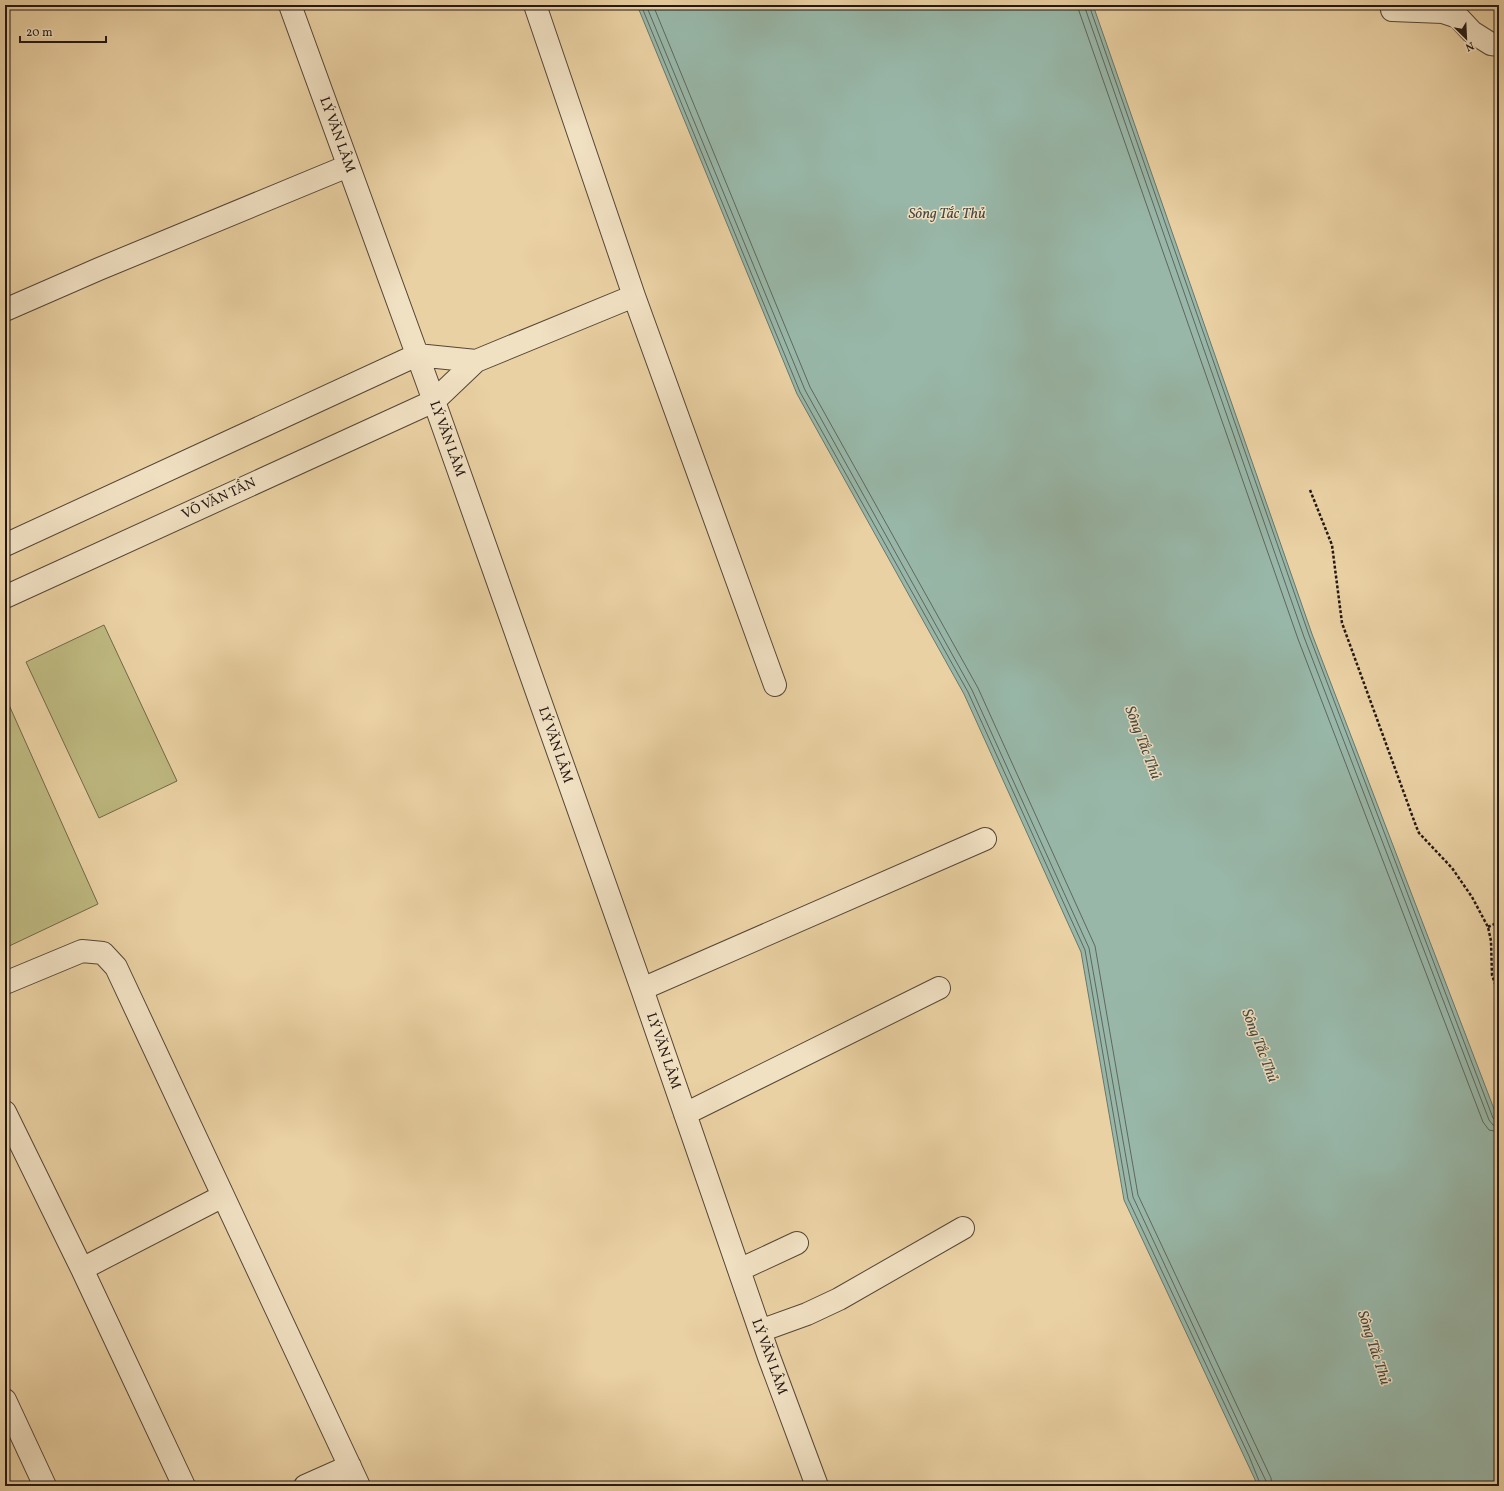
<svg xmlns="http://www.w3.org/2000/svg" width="1504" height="1491" font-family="Vollkorn,serif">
	<rect width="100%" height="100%" fill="#ead1a3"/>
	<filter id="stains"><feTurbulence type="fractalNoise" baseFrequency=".005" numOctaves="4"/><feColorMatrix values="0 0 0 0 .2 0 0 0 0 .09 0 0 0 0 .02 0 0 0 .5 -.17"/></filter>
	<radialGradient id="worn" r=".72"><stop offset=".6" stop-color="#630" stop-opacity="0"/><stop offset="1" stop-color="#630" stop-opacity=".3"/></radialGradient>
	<path fill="#beb980" stroke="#70684a" d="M104,625L177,781L99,818L26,662Z
		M5,696L98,904L5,948Z"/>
	<path fill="#98b7a8" stroke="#69776c" d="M637,5H1093L1312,634L1499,1122V1486H1258L1124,1200L1081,952L964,694L797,394Z"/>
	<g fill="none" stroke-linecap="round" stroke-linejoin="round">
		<path stroke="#5e675e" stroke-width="1" d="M641,5L800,392L968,692L1085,950L1128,1199L1249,1456L1261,1486
			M646,5L805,390L972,690L1089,948L1133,1197L1253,1454L1266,1481V1486
			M653,5L810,387L978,688L1095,946L1138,1195L1271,1478L1272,1486
			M1078,5L1079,11L1298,639L1483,1122L1489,1130L1499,1132
			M1084,5L1304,637L1489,1120L1493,1125L1499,1126
			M1089,5L1309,635L1493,1118L1496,1121H1499"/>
		<g stroke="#554637" stroke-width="24">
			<path id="minor" d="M290,5L434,401L642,989L769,1357L817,1486
				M535,5L634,296L775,685
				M1392,10L1443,12L1458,17L1472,32L1491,44L1499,45
				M5,310L99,269L348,166
				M476,361L634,296
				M5,545L417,355L476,361L434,401L5,597
				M5,983L82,951L103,953L116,967L359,1486
				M642,989L985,839
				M5,1112L82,1269L184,1486
				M685,1114L939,988
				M82,1269L223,1196
				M739,1270L797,1243
				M760,1331L807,1314L839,1299L963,1228
				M5,1400L45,1486
				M305,1486L350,1466"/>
		</g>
		<path stroke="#231713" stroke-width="2.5" stroke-dasharray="3 2" stroke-linecap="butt" d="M1310,490L1332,545L1342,623L1416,826L1419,833L1452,868L1472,897L1488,927L1491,941L1492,975L1499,995
			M1488,927L1499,922"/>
		<use href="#minor" stroke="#f1e1c3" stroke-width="22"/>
	</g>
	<g text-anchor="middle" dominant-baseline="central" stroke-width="3" stroke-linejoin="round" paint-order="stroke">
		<g font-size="14" fill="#231713" stroke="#f1e1c3">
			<text transform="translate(337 135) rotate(70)">LÝ VĂN LÂM</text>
			<text transform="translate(447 439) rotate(70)">LÝ VĂN LÂM</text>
			<text transform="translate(219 499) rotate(-25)">VÕ VĂN TẦN</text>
			<text transform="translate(555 745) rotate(71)">LÝ VĂN LÂM</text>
			<text transform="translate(663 1051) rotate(71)">LÝ VĂN LÂM</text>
			<text transform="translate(769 1357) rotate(70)">LÝ VĂN LÂM</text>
		</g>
		<g font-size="15" font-style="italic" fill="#464740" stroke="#f1e1c3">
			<text x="947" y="214">Sông Tắc Thủ</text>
			<text transform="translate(1142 743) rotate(69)">Sông Tắc Thủ</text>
			<text transform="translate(1259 1046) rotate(69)">Sông Tắc Thủ</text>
			<text transform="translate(1373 1348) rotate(72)">Sông Tắc Thủ</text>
		</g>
	</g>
	<rect width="1504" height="1491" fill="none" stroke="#ead1a3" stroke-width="20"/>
	<rect x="6" y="6" width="1492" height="1479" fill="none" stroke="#231713" stroke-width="2"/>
	<rect x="10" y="10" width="1484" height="1471" fill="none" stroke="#231713"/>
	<g transform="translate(1466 38) rotate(156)" stroke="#f1e1c3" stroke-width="3" paint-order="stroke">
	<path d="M0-3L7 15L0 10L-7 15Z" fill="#231713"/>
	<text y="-6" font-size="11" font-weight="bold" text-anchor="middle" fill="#231713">N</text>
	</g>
	<path d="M20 36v6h86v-6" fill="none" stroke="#231713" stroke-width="2"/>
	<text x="26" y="36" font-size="12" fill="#231713" stroke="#f1e1c3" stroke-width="3" paint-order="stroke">20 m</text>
	<rect width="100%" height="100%" filter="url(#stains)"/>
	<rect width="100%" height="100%" fill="url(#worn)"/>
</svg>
